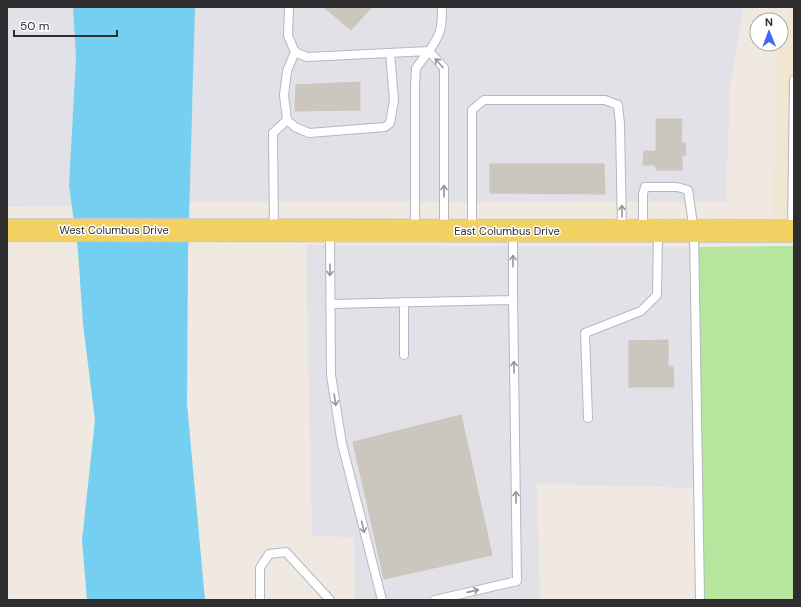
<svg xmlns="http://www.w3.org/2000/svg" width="801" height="607" font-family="'DM Sans',sans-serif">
	<rect width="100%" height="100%" fill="#efe9e1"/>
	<path fill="#e3e1e8" d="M7,7H73L76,57L69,185L72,206L7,207Z
		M195,7H744L730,85L726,202H189Z
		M306,245L699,247L702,488L537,484L540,600H355L354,537L312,536Z"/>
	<path fill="#f0e6d1" d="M789,7H794V218H773L777,60Z"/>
	<path fill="#b6e59e" d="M794,246V600H704L699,247Z"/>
	<path fill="#75cff0" d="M73,7H195L188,254L187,404L205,600H87L82,540L95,420L83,324L78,251L69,185L76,57Z"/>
	<path fill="#cbc7bf" stroke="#cbc5ba" d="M326,7H372L351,30L325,8Z
		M360,82V110L295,111L296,85Z
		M656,119H682L681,143H685L686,155H682V170H657L655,165H643L644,151H656Z
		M490,164H604L605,194L490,193Z
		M668,340V366L673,367L674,387H629V341Z
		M461,415L492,555L384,579L353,442Z"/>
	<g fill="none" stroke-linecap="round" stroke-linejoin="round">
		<g stroke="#b4b7c1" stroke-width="10">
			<path id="lane" d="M289,7L288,36L295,52L307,57L429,51C441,34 442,28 442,7
				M295,52L287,71L284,95L287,120L295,127L309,133L385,127L390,123L394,100L390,53
				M415,229V87L416,68L429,51L444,68V230
				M274,230L273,133L287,120
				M472,230V110L484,100H605L618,105L620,124L622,230
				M643,230V194L645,187H677L688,190L694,231L700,600
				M792,231L794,80
				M330,232L331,375L342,444L382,600
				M404,302V355
				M330,304L513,300
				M588,418L585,333L641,311L657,295L658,232
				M260,600V568L269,554L286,552L330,600
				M435,600L517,581L513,292V232"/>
		</g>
		<g stroke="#c9c9c9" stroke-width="24">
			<path id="primary" d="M7,230L794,231"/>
		</g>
		<use href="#lane" stroke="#fff" stroke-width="8"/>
		<use href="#primary" stroke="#f2d163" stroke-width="22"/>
	</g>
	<defs><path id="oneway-shaft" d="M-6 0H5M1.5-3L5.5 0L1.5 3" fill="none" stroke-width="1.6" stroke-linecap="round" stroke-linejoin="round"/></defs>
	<g stroke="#969696">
		<use href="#oneway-shaft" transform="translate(439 63) rotate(-131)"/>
		<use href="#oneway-shaft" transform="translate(444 191) rotate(-90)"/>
		<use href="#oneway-shaft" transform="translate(622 211) rotate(-91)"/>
		<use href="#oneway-shaft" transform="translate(513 261) rotate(-90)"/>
		<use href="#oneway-shaft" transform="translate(330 270) rotate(90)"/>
		<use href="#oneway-shaft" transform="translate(514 367) rotate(-91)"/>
		<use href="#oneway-shaft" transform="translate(335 400) rotate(81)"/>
		<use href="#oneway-shaft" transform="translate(516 497) rotate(-91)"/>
		<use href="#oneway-shaft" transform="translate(363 527) rotate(76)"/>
		<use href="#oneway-shaft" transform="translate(473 591) rotate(-13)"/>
	</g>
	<g text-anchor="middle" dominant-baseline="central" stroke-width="3" stroke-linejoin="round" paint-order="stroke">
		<g font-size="11" fill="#2e2e2e" stroke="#fff">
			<text x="114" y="230">West Columbus Drive</text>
			<text x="507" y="231">East Columbus Drive</text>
		</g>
	</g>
	<rect width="801" height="607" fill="none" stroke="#2e2e2e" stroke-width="16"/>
	<g transform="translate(769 32) rotate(359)"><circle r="19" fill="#ffffff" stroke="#ababab"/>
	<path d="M0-3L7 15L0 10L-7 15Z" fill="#4264fb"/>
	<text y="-6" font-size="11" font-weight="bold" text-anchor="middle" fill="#2e2e2e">N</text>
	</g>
	<path d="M14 30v6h103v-6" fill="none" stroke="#2e2e2e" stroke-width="2"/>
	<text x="20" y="30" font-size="12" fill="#2e2e2e" stroke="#ffffff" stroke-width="3" paint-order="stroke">50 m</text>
</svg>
